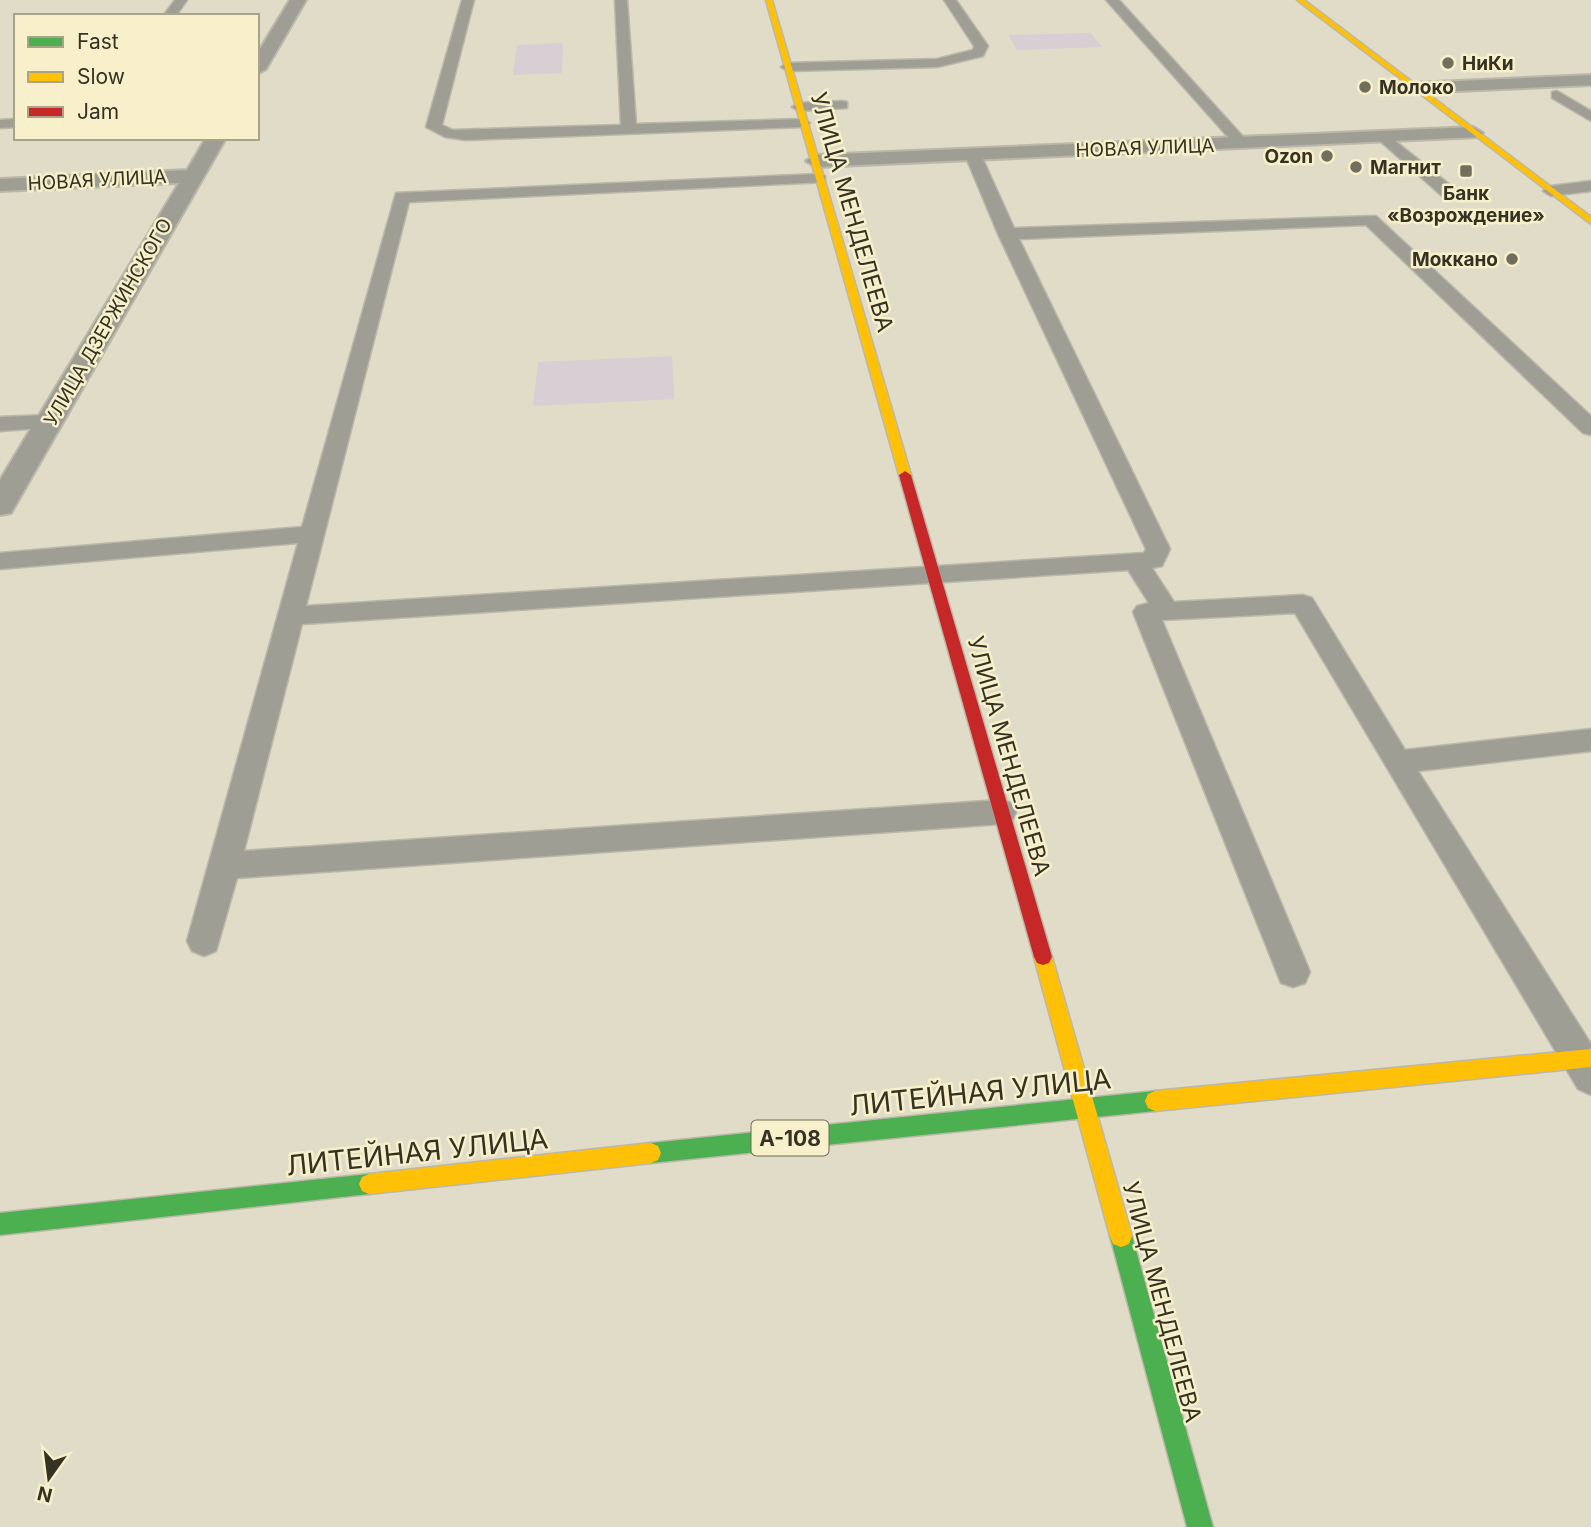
<svg xmlns="http://www.w3.org/2000/svg" width="1591" height="1527" font-family="Inter,sans-serif">
	<rect width="100%" height="100%" fill="#e0dcc8"/>
	<path fill="#d8ced4" d="M1091,33L1102,47L1017,50L1008,35Z
		M563,43L562,73L513,75L517,45Z
		M672,356L674,399L533,406L538,362Z"/>
	<g fill="none" stroke-linecap="round" stroke-linejoin="round">
		<g stroke="#bcb8a9" stroke-width="3">
			<path id="lane" d="M175,0H187L176,16H163Z
				M462,0H474L442,125L453,130L621,125L615,0H627L636,124L803,119L810,123L803,127L466,140L445,137L426,127Z
				M944,0H956L988,46L983,56L937,67L788,71L781,67L788,63L937,59L973,50L974,46Z
				M1106,0H1119L1247,141V147H1237Z
				M1557,91L1591,111V121L1552,98V92Z
				M842,101L847,102V108L799,111L792,107L799,103Z
				M16,119V127L0,128V120Z
				M1384,132L1455,189V197H1443L1379,140V134Z
				M973,150L981,155L1014,228L1376,216L1591,416V435L1583,433L1366,225L1019,239L1170,549L1162,566L1152,568L1174,602L1303,595L1312,598L1405,750L1591,729V751L1418,771L1591,1044V1095L1578,1089L1295,613L1162,620L1310,972L1305,983L1293,987L1281,983L1133,612L1137,606L1149,603L1128,570L302,624L244,851L1001,800L1012,803L1016,812L1012,821L1001,824L237,878L216,951L204,956L192,951L187,941L298,543L0,569V553L302,527L396,193L819,174L825,176V182L409,202L306,606L1144,553L1146,549L998,234L965,155Z
				M1591,181V191L1551,196L1543,191L1551,186Z
				M48,415L56,417L59,422L56,427L0,431V417Z"/>
		</g>
		<g stroke="#bcb8a9" stroke-width="4">
			<path id="street" d="M290,0H306L266,69L257,74V54Z
				M1591,75V85L1413,93L1404,88L1413,83Z
				M1473,127L1483,133L1480,137L816,167L806,161L816,155Z
				M206,138H226L15,506L11,513L0,515V480L179,183L0,191V179L187,170Z"/>
		</g>
		<g stroke="#bcb8a9" stroke-width="3">
			<path id="fast" d="M1155,1091L1162,1094L1165,1101L1162,1108L1155,1111L651,1163L644,1160L641,1153L644,1146L651,1143Z
				M369,1174L376,1177L379,1184L376,1191L369,1194L0,1235V1213Z
				M1121,1225L1129,1228L1132,1236L1213,1527H1187L1110,1236L1113,1228Z"/>
		</g>
		<g stroke="#bcb8a9" stroke-width="3">
			<path id="slow" d="M766,0H772L911,475L909,478L905,479L899,475Z
				M1297,0H1304L1591,217V224Z
				M1043,949L1049,951L1052,957L1132,1236L1129,1244L1121,1247L1113,1244L1110,1236L1034,957L1037,951Z
				M1591,1049V1067L1155,1111L1148,1108L1145,1101L1148,1094L1155,1091Z
				M651,1143L658,1146L661,1153L658,1160L651,1163L369,1194L362,1191L359,1184L362,1177L369,1174Z"/>
		</g>
		<g stroke="#bcb8a9" stroke-width="3">
			<path id="jam" d="M905,471L911,475L1052,957L1049,963L1043,965L1037,963L1034,957L899,475Z"/>
		</g>
		<use href="#lane" fill="#9f9e94" fill-rule="evenodd"/>
		<use href="#street" fill="#9f9e94" fill-rule="evenodd"/>
		<use href="#fast" fill="#4caf50" fill-rule="evenodd"/>
		<use href="#slow" fill="#ffc107" fill-rule="evenodd"/>
		<use href="#jam" fill="#c62828" fill-rule="evenodd"/>
	</g>
	<g fill="#716e5d" stroke="#f7f0ca" stroke-width="2.5">
		<circle cx="1448" cy="63" r="7"/>
		<circle cx="1365" cy="87" r="7"/>
		<circle cx="1327" cy="156" r="7"/>
		<circle cx="1356" cy="167" r="7"/>
		<rect x="1459" y="164" width="14" height="14" rx="3.5"/>
		<circle cx="1512" cy="259" r="7"/>
	</g>
	<g text-anchor="middle" dominant-baseline="central" stroke-width="5" stroke-linejoin="round" paint-order="stroke">
		<g font-size="19" font-weight="bold" fill="#353224" stroke="#f7f0ca" text-anchor="start">
			<text x="1462" y="63">НиКи</text>
			<text x="1379" y="87">Молоко</text>
			<text x="1313" y="156" text-anchor="end">Ozon</text>
			<text x="1370" y="167">Магнит</text>
			<text x="1466" y="193" text-anchor="middle">Банк<tspan x="1466" dy="22">«Возрождение»</tspan></text>
			<text x="1498" y="259" text-anchor="end">Моккано</text>
		</g>
		<g font-size="19" fill="#353224" stroke="#f7f0ca">
			<text transform="translate(1145 148) rotate(-2)">НОВАЯ УЛИЦА</text>
			<text transform="translate(97 180) rotate(-3)">НОВАЯ УЛИЦА</text>
			<text transform="translate(108 322) rotate(-60)">УЛИЦА ДЗЕРЖИНСКОГО</text>
		</g>
		<rect fill="#f7f0ca" stroke="#6f6b56" stroke-width="2" x="751.5" y="1120.5" width="77" height="35" rx="5"/>
		<g font-size="21" font-weight="bold" fill="#353224">
			<text x="790" y="1138">А-108</text>
		</g>
		<g font-size="23" fill="#353224" stroke="#f7f0ca">
			<text transform="translate(852 212) rotate(74)">УЛИЦА МЕНДЕЛЕЕВА</text>
			<text transform="translate(1009 756) rotate(74)">УЛИЦА МЕНДЕЛЕЕВА</text>
			<text transform="translate(1162 1302) rotate(75)">УЛИЦА МЕНДЕЛЕЕВА</text>
		</g>
		<g font-size="28" fill="#353224" stroke="#f7f0ca">
			<text transform="translate(980 1092) rotate(-6)">ЛИТЕЙНАЯ УЛИЦА</text>
			<text transform="translate(417 1152) rotate(-6)">ЛИТЕЙНАЯ УЛИЦА</text>
		</g>
	</g>
	<rect x="14" y="14" width="245" height="126" fill="#f7f0ca" stroke="#a9a488" stroke-width="2"/>
	<rect x="28" y="37" width="35" height="10" fill="#4caf50" stroke="#a9a488" stroke-width="2"/>
	<text x="77" y="49" font-size="21" fill="#353224">Fast</text>
	<rect x="28" y="72" width="35" height="10" fill="#ffc107" stroke="#a9a488" stroke-width="2"/>
	<text x="77" y="84" font-size="21" fill="#353224">Slow</text>
	<rect x="28" y="107" width="35" height="10" fill="#c62828" stroke="#a9a488" stroke-width="2"/>
	<text x="77" y="119" font-size="21" fill="#353224">Jam</text>
	<g transform="translate(49 1478) rotate(194)" stroke="#f7f0ca" stroke-width="5" paint-order="stroke">
	<path d="M0-5L12 26L0 18L-12 26Z" fill="#353224"/>
	<text y="-10" font-size="19" font-weight="bold" text-anchor="middle" fill="#353224">N</text>
	</g>
</svg>
